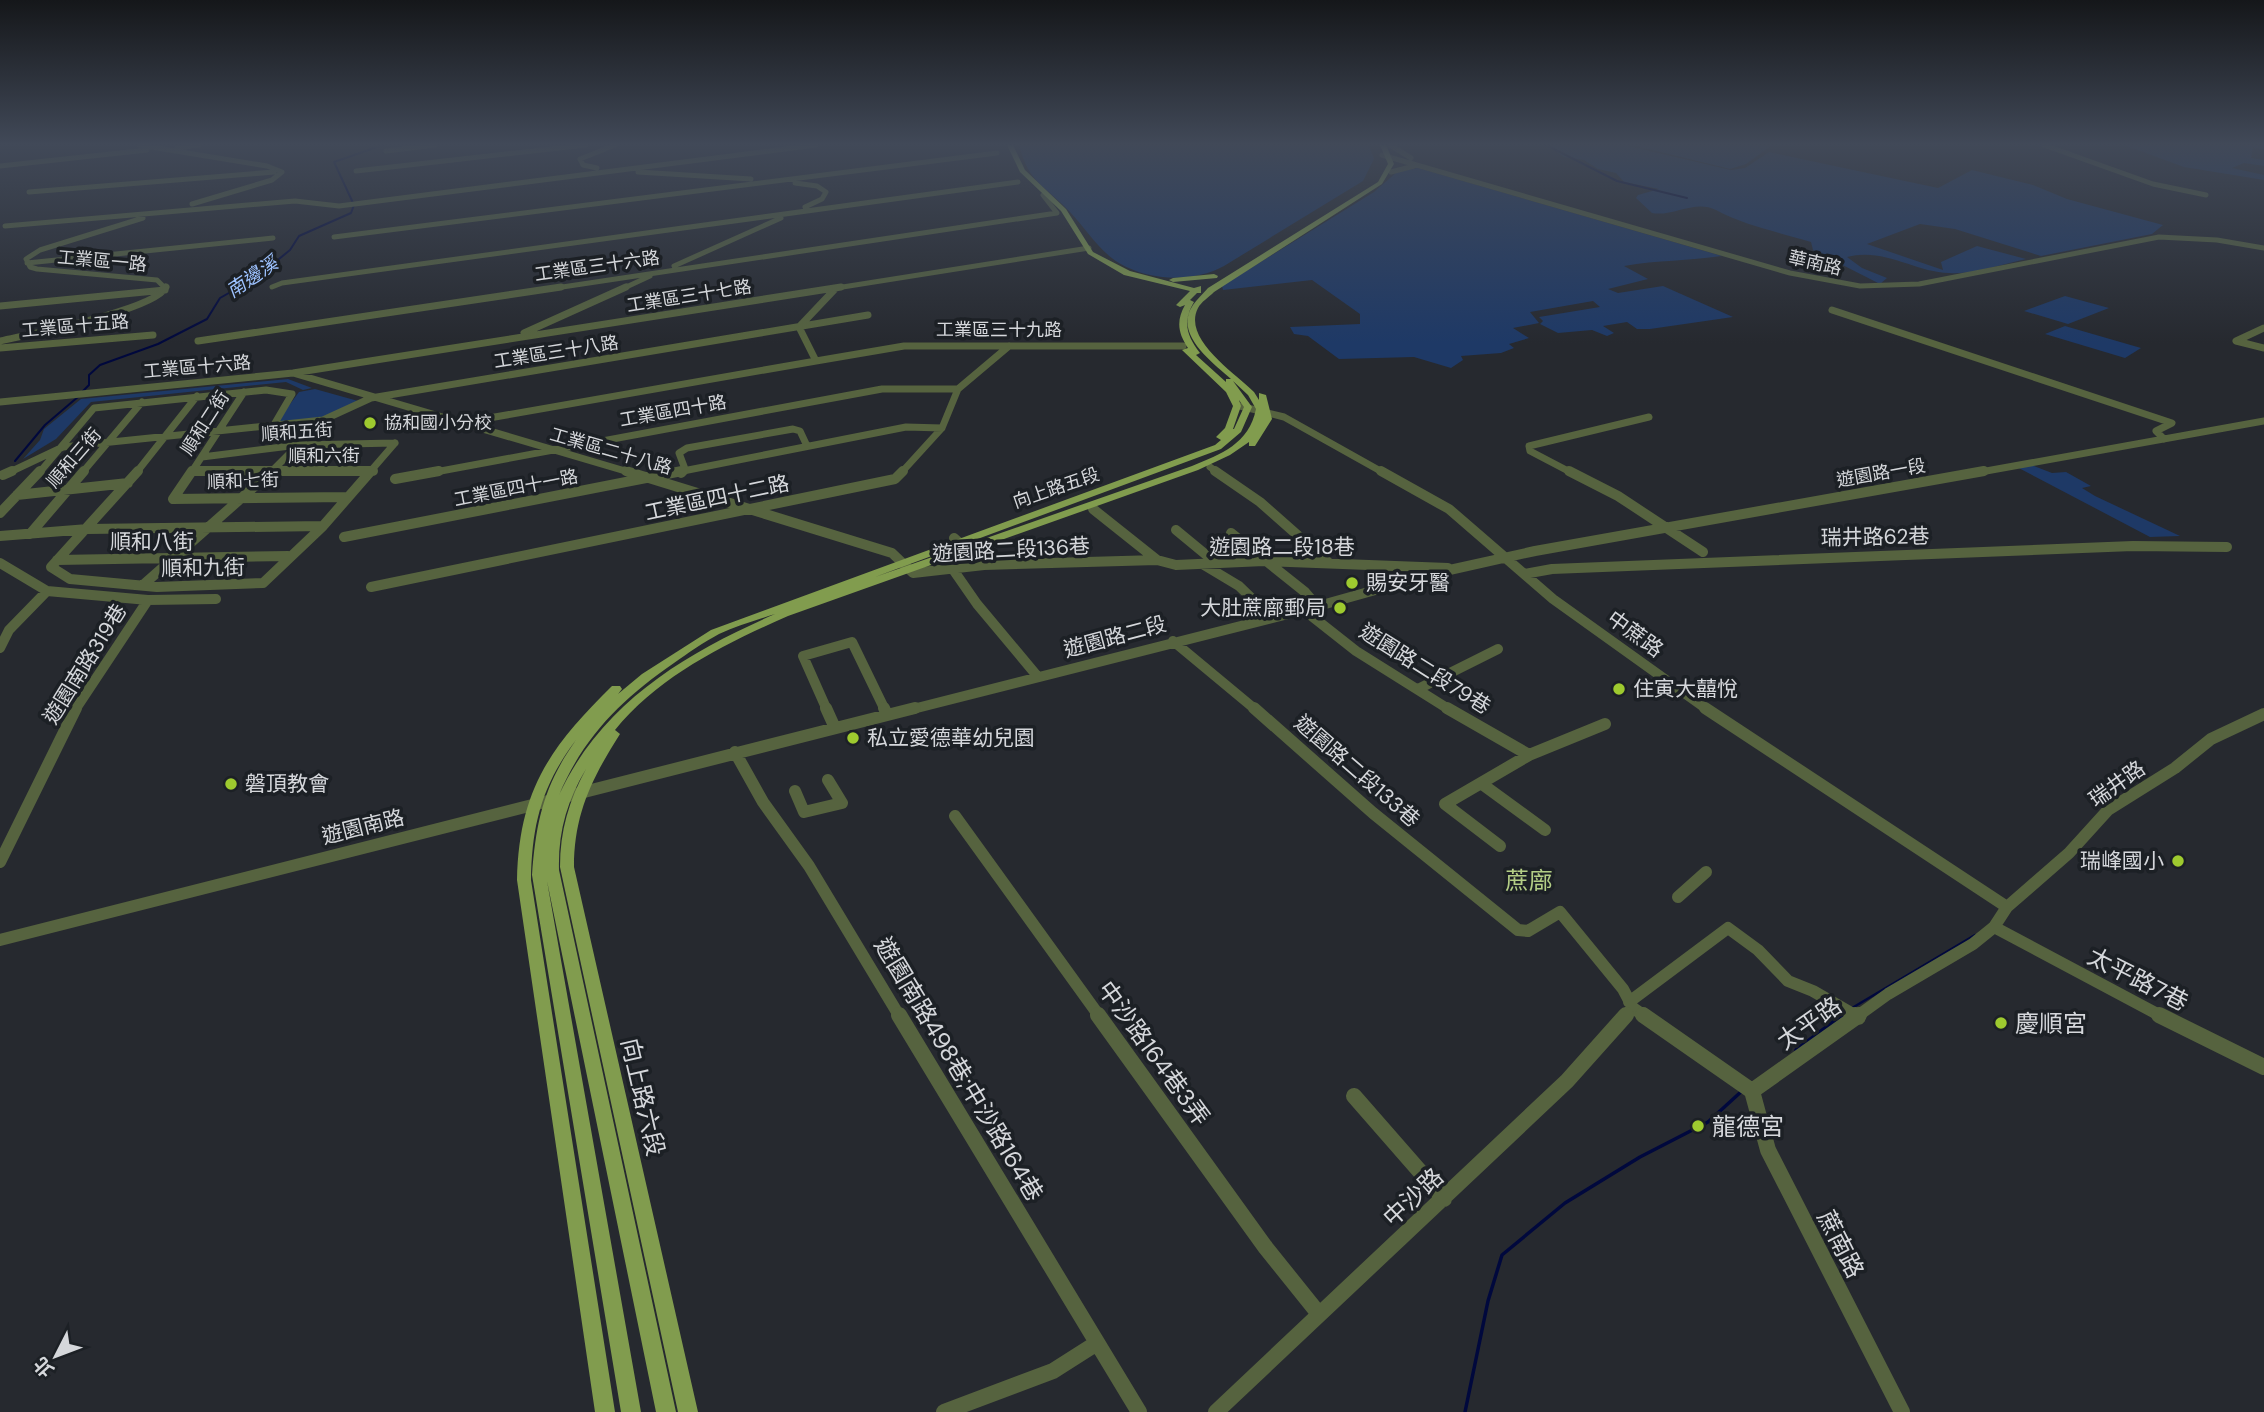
<svg xmlns="http://www.w3.org/2000/svg" width="2264" height="1412" font-family="'DM Sans','Noto Sans TC',sans-serif">
	<rect width="100%" height="100%" fill="#26292f"/>
	<path fill="#1e3966" d="M1019,145H1369L1374,159L1363,181L1224,266C1193,283 1149,281 1119,263C1099,251 1086,229 1070,212C1045,185 1029,184 1019,145Z
		M1548,145H1624L1731,170L1745,168L1769,152L1938,188L1972,170L2033,185L2067,199L2163,225L2152,234L2041,256L1955,229L1920,224L1867,244L1943,270L1941,262L1977,246L2026,259C2002,264 1973,275 1949,273C1915,272 1883,247 1847,257L1862,268L1887,278L1880,284L1813,250L1811,242C1775,231 1746,226 1716,210C1695,199 1673,217 1652,213L1636,198L1638,195L1659,189L1624,182L1616,173L1598,169L1584,160L1564,157Z
		M1632,145H1772L1746,164L1730,169Z
		M2124,145H2264V149L2253,147L2251,158L2264,160V166L2244,163L2232,168L2264,175V180L2184,167Z
		M1418,168L1722,256C1688,261 1658,260 1624,266L1648,279L1608,289L1618,293L1663,286L1733,317L1650,329H1637L1627,322L1603,326L1614,333L1607,336L1592,330L1558,333L1540,324L1543,321L1539,317L1600,307L1593,301L1530,312L1539,323L1513,328L1529,338L1509,344L1514,348L1501,353L1461,356L1463,360L1451,368L1414,357L1339,359L1308,336L1294,334L1290,327L1360,324V314L1312,280L1223,290L1222,286L1374,192L1397,172Z
		M2065,296L2109,308L2068,324L2024,311Z
		M2065,326L2141,348L2125,358L2045,334Z
		M288,379L312,388L303,390L286,382L91,402L56,439L23,459L40,440L44,429L81,399Z
		M315,389L358,401L323,417L276,423L299,392Z
		M2029,464L2052,473L2066,472L2091,486L2082,488L2095,496L2180,536L2150,537L2015,466Z"/>
	<g fill="none" stroke-linecap="round" stroke-linejoin="round">
		<path stroke="#00083d" stroke-width="2" d="M1546,145L1617,181L1687,198
			M83,391L89,385V375L100,365L158,344L207,319L220,298L257,277L290,250L299,236L351,213L354,205L334,162L383,145
			M15,461L45,425L79,396"/>
		<path stroke="#00083d" stroke-width="2.5" d="M1852,1008L1975,935
			M1839,1017L1843,1014"/>
		<path stroke="#00083d" stroke-width="3.5" d="M1796,1050L1842,1015
			M1465,1412L1488,1301L1502,1255L1565,1203L1640,1157L1708,1122L1743,1090"/>
		<path stroke="#56633f" stroke-width="5" d="M139,145L267,166L282,172L272,180L192,204
			M1390,145L1411,158
			M2044,145L2153,184L2206,195
			M177,148L199,145
			M386,151L435,145
			M1382,155L1790,273L1860,286L1919,284L2159,237L2217,240L2264,248
			M0,166L147,150
			M597,168L583,165L580,159L615,145
			M356,171L586,145
			M638,172L751,179
			M1391,172L1414,166
			M795,183L817,186L826,192L822,199L805,207
			M29,192L274,172
			M143,218L40,250L26,259L30,267L37,269L157,280L166,289
			M5,226L295,201L339,206L816,145
			M334,237L997,153
			M27,263L273,238
			M674,266L781,218
			M272,287L282,283L1018,182
			M549,289L1057,213L1043,195L1046,194
			M622,289L650,276
			M830,289L1089,248"/>
		<path stroke="#56633f" stroke-width="7" d="M0,306L165,290
			M1832,310L2172,423L2156,431L2164,439
			M799,327L835,289
			M2264,328L2236,341L2264,348
			M524,333L626,287
			M0,341C30,334 155,310 166,287
			M198,341L561,287
			M0,348L153,335
			M816,361L904,346H1183
			M293,373L632,473
			M0,402L293,373L841,287
			M1240,406L1284,417L1384,473
			M466,422L816,361L799,327
			M202,457L298,445L395,443
			M1210,467L1218,473
			M192,471H373
			M8,473L63,447L323,420
			M39,473L94,408L266,390L292,394L275,423
			M82,473L142,402
			M136,473L197,396
			M191,473L244,392
			M270,473L323,420L371,398L868,315
			M369,473L395,443
			M430,473L882,389H958
			M673,473L906,427L942,428
			M681,473L685,469L679,453L687,448L793,429L800,431L807,446
			M901,473L942,428L958,389L1009,346
			M1572,473L1530,451L1529,446L1649,417
			M1975,473L2264,421"/>
		<path stroke="#56633f" stroke-width="10" d="M138,471L51,567L70,579L157,587L263,583L323,526L371,471
			M192,471L173,499L347,497
			M192,471H373
			M626,471L892,553L913,573L984,565L1157,560L1176,565L1264,561L1448,568
			M1215,471L1260,502L1329,563
			M1381,471L1449,509L1553,599L1708,710
			M1569,471L1618,496L1703,552
			M681,473L683,471
			M3,475L12,471
			M395,479L439,471
			M17,495L128,483
			M1093,509L1157,560
			M0,513L40,471
			M1176,530L1216,563
			M1231,533L1305,592L1317,606
			M30,534L84,471
			M0,536L88,529L323,526
			M344,537L682,471
			M954,538L984,565
			M57,560L288,556
			M0,563L47,591L148,600L216,599
			M1204,565L1239,586L1272,618
			M952,568L977,604L1038,677
			M1524,574L1552,569L2133,546L2227,547
			M143,585L272,471
			M371,587L895,479L903,471
			M1304,610L1356,651L1450,710
			M1173,641L1256,710
			M0,648L9,630L47,591
			M1418,689L1498,649
			M75,710L148,600
			M827,710L803,656L852,642L885,710
			M909,710L1304,610L1436,573L1535,551L1984,471"/>
		<path stroke="#56633f" stroke-width="12" d="M826,708L835,728
			M884,708L887,715
			M1254,708L1373,813L1518,930L1528,931L1560,912L1623,989L1633,1008L1646,1017
			M1447,708L1529,755
			M1705,708L2007,907
			M735,752L763,802L809,866L900,1017
			M1482,784L1545,830
			M795,791L804,812L842,803L828,780
			M955,816L1100,1017
			M1500,846L1445,804L1529,755L1605,724
			M0,862L76,708
			M1678,897L1706,872
			M1994,927L2163,1017
			M0,940L915,708
			M1629,1002L1728,928L1758,950L1788,981L1813,991L1858,1017
			M1624,1017L1633,1008
			M1856,1017L1888,994L1973,944L1994,927L2007,907L2069,853L2108,810L2175,768L2211,739L2264,714"/>
		<path stroke="#56633f" stroke-width="16" d="M899,1015L1139,1412
			M1098,1015L1266,1248L1319,1314
			M1643,1015L1752,1091
			M1855,1015L1858,1017
			M2159,1015L2264,1067
			M1752,1091L1859,1015
			M1752,1091L1768,1150L1902,1412
			M1354,1096L1444,1199
			M944,1412L1053,1371L1097,1343
			M1216,1412L1567,1081L1626,1015"/>
		<path fill="#819c4e" fill-rule="evenodd" d="M1007,145H1013L1025,170L1066,209L1093,252L1130,271L1194,288L1201,286V293H1197L1190,300L1194,302C1182,322 1187,336 1200,353L1196,355L1226,382V379H1231C1212,362 1173,334 1193,305C1197,299 1203,294 1208,288L1378,182L1388,164L1380,145H1386L1394,164L1382,184L1214,292C1209,297 1201,302 1198,308C1182,339 1235,373 1254,392L1259,400V393L1266,395L1272,419L1255,446H1249V442L1230,455L1198,470L788,616C725,644 659,676 615,730L620,734C592,778 574,814 574,867L698,1412H678L560,867C560,831 569,800 586,769C567,801 558,832 559,870L676,1412H656L547,881L641,1412H621L532,875C536,821 544,785 576,740C542,785 532,824 531,880L615,1412H595L517,880C519,790 550,747 612,686H620L622,689L618,694L642,674L711,630L1215,445L1221,440L1216,437L1225,428L1233,406L1226,392L1182,350L1188,348C1178,333 1176,321 1185,305L1180,307L1176,305L1190,291L1124,275L1088,254L1061,211L1020,172ZM1233,381L1248,395L1256,409C1249,444 1221,454 1192,466L875,577L1221,449L1241,432L1252,407ZM1239,400L1244,407L1234,429H1233L1241,406ZM775,614C686,653 602,702 559,795C584,736 622,699 674,663C688,653 704,642 719,634C737,626 757,620 775,614Z
			M1214,274L1218,276L1217,278L1173,282L1169,280L1173,278Z"/>
	</g>
	<linearGradient id="sky" x2="0" y2="1"><stop stop-color="#15171a"/><stop offset="0.42" stop-color="#414958"/><stop offset="1" stop-color="#414958" stop-opacity="0"/></linearGradient>
	<rect width="2264" height="343" fill="url(#sky)"/>
	<g fill="#9eca2f" stroke="#1c2025" stroke-width="2.5">
		<circle cx="370" cy="423" r="7"/>
		<circle cx="1352" cy="583" r="7"/>
		<circle cx="1340" cy="608" r="7"/>
		<circle cx="1619" cy="689" r="7"/>
		<circle cx="853" cy="738" r="7"/>
		<circle cx="231" cy="784" r="7"/>
		<circle cx="2178" cy="861" r="7"/>
		<circle cx="2001" cy="1023" r="7"/>
		<circle cx="1698" cy="1126" r="7"/>
	</g>
	<g text-anchor="middle" dominant-baseline="central" stroke-width="7" stroke-linejoin="round" paint-order="stroke">
		<g font-size="18" fill="#d5d7db" stroke="#1c2025">
			<text transform="translate(102 261) rotate(5)">工業區一路</text>
			<text transform="translate(1815 263) rotate(13)">華南路</text>
			<text transform="translate(597 266) rotate(-8)">工業區三十六路</text>
			<text transform="translate(689 296) rotate(-9)">工業區三十七路</text>
			<text transform="translate(75 326) rotate(-5)">工業區十五路</text>
			<text x="999" y="330">工業區三十九路</text>
			<text transform="translate(556 352) rotate(-9)">工業區三十八路</text>
			<text transform="translate(197 367) rotate(-5)">工業區十六路</text>
			<text transform="translate(673 411) rotate(-10)">工業區四十路</text>
			<text transform="translate(205 423) rotate(-57)">順和二街</text>
			<text transform="translate(297 432) rotate(-4)">順和五街</text>
			<text transform="translate(611 451) rotate(16)">工業區二十八路</text>
			<text x="324" y="456">順和六街</text>
			<text transform="translate(74 458) rotate(-49)">順和三街</text>
			<text transform="translate(1881 473) rotate(-10)">遊園路一段</text>
			<text transform="translate(243 481) rotate(-2)">順和七街</text>
			<text transform="translate(516 488) rotate(-11)">工業區四十一路</text>
			<text transform="translate(1056 488) rotate(-19)">向上路五段</text>
		</g>
		<g font-size="18" fill="#d5d7db" stroke="#1c2025" text-anchor="start">
			<text x="384" y="423">協和國小分校</text>
		</g>
		<g font-size="19" font-style="italic" fill="#9dc2ff" stroke="#1c2025">
			<text transform="translate(252 277) rotate(-34)">南邊溪</text>
		</g>
		<g font-size="21" fill="#d5d7db" stroke="#1c2025">
			<text transform="translate(717 498) rotate(-12)">工業區四十二路</text>
			<text transform="translate(1875 537) rotate(-1)">瑞井路62巷</text>
			<text x="152" y="542">順和八街</text>
			<text x="1282" y="547">遊園路二段18巷</text>
			<text transform="translate(1011 550) rotate(-3)">遊園路二段136巷</text>
			<text transform="translate(203 568) rotate(-1)">順和九街</text>
			<text transform="translate(1635 634) rotate(36)">中蔗路</text>
			<text transform="translate(1115 637) rotate(-15)">遊園路二段</text>
			<text transform="translate(85 664) rotate(-58)">遊園南路319巷</text>
			<text transform="translate(1425 669) rotate(32)">遊園路二段79巷</text>
			<text transform="translate(1357 771) rotate(41)">遊園路二段133巷</text>
			<text transform="translate(2117 784) rotate(-35)">瑞井路</text>
			<text transform="translate(363 827) rotate(-14)">遊園南路</text>
		</g>
		<g font-size="21" fill="#d5d7db" stroke="#1c2025" text-anchor="start">
			<text x="1366" y="583">賜安牙醫</text>
			<text x="1326" y="608" text-anchor="end">大肚蔗廍郵局</text>
			<text x="1633" y="689">住寅大囍悅</text>
			<text x="867" y="738">私立愛德華幼兒園</text>
			<text x="245" y="784">磐頂教會</text>
			<text x="2164" y="861" text-anchor="end">瑞峰國小</text>
		</g>
		<g font-size="24" fill="#b4ce86" stroke="#1c2025">
			<text x="1529" y="880">蔗廍</text>
		</g>
		<g font-size="24" fill="#d5d7db" stroke="#1c2025">
			<text transform="translate(2138 979) rotate(27)">太平路7巷</text>
			<text transform="translate(1809 1023) rotate(-35)">太平路</text>
			<text transform="translate(1154 1053) rotate(54)">中沙路164巷3弄</text>
			<text transform="translate(959 1069) rotate(59)">遊園南路498巷;中沙路164巷</text>
			<text transform="translate(643 1097) rotate(77)">向上路六段</text>
			<text transform="translate(1413 1197) rotate(-43)">中沙路</text>
			<text transform="translate(1841 1244) rotate(63)">蔗南路</text>
		</g>
		<g font-size="24" fill="#d5d7db" stroke="#1c2025" text-anchor="start">
			<text x="2015" y="1023">慶順宮</text>
			<text x="1712" y="1126">龍德宮</text>
		</g>
	</g>
	<g transform="translate(56 1356) rotate(228)" stroke="#1c2025" stroke-width="5" paint-order="stroke">
	<path d="M0-5L12 26L0 18L-12 26Z" fill="#d5d7db"/>
	<text y="-10" font-size="19" font-weight="bold" text-anchor="middle" fill="#d5d7db">北</text>
	</g>
</svg>
